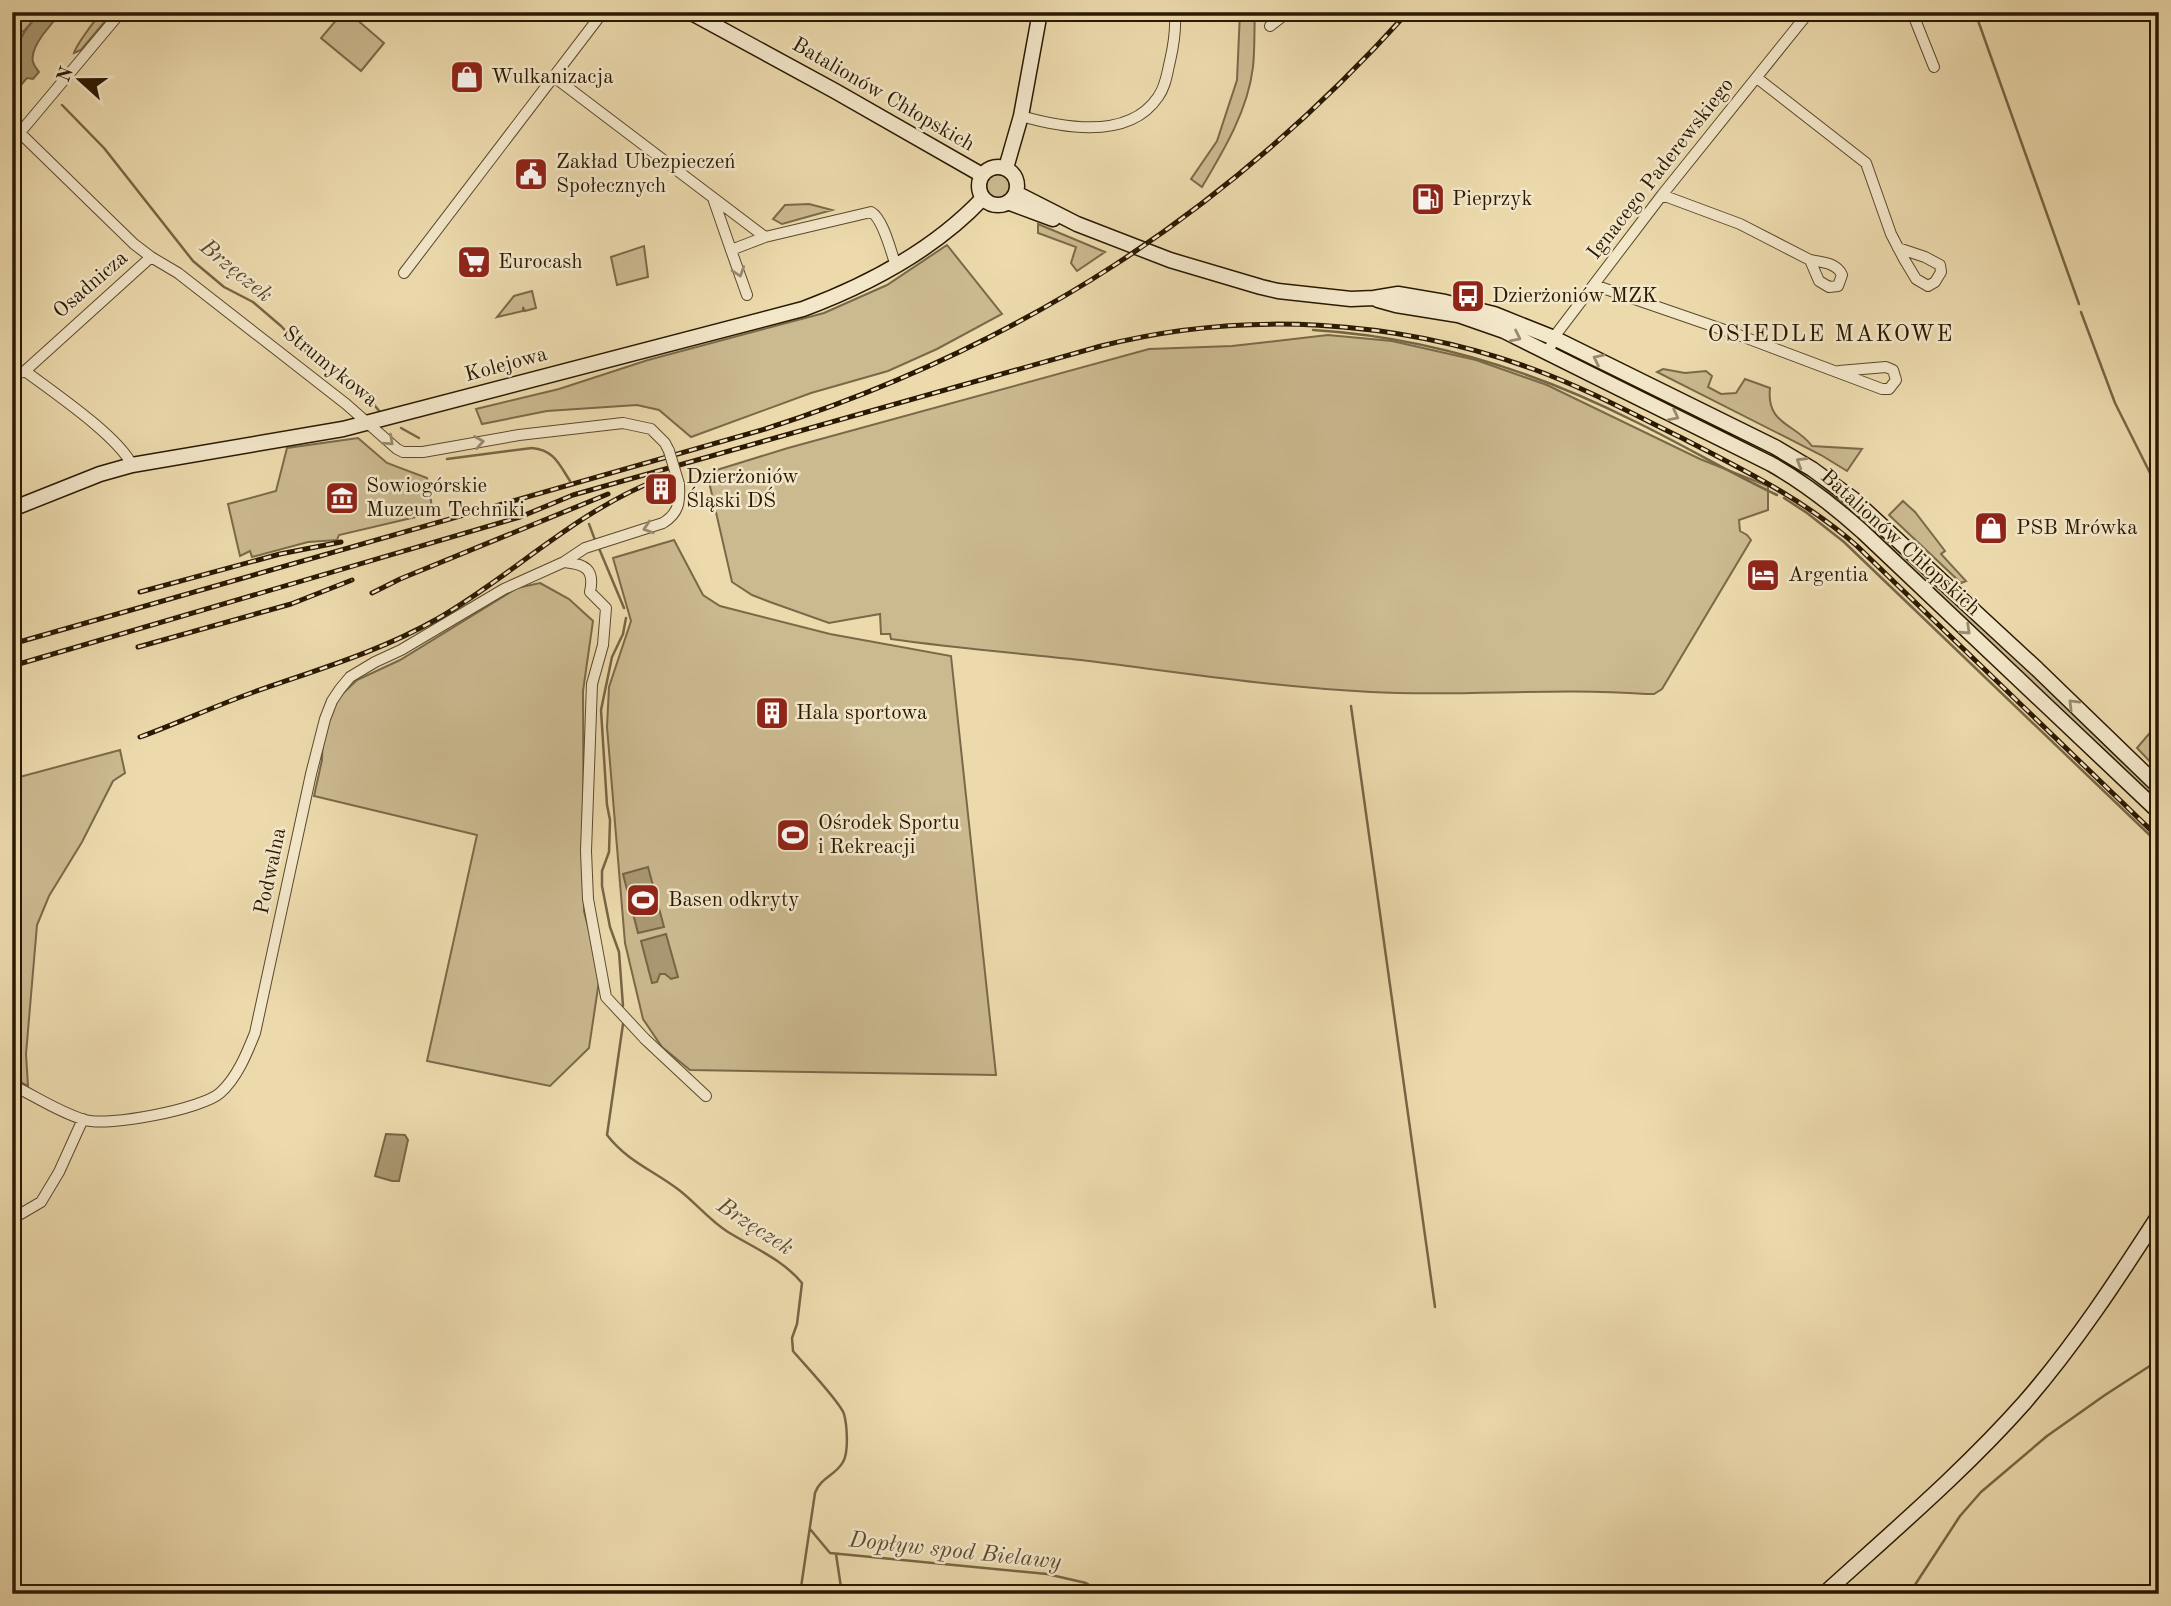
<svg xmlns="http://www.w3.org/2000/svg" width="2171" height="1606" font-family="'Old Standard TT',serif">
	<rect width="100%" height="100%" fill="#ecdaad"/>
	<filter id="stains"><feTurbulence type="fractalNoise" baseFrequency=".00286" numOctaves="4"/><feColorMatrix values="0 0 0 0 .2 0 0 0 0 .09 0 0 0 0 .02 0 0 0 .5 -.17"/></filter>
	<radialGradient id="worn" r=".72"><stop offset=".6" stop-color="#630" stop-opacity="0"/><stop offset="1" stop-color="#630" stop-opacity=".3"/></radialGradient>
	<path fill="#cbb990" stroke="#7a6948" stroke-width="2" d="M12,12H41L23,32L12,25Z
		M102,12H113L81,50L74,53C76,45 95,20 102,12Z
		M343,12H348L384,43L361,71L321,38Z
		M1240,12H1255C1254,30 1255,49 1253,67C1248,110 1224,150 1202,187L1191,179L1217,141L1237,80Z
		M985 186a13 13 0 1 1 26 0a13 13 0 1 1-26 0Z
		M809,204L832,210L782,224L773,219L785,205Z
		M1038,224L1105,252L1077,271L1071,263L1076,247L1038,233Z
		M947,245L1002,314L937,349L888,371L811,393L691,437L659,410L637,405L547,411L482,424L476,409L559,389L648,360L824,313L887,285Z
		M644,246L648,277L617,285L611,257Z
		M532,291L536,308L525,311L523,307V311L497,317L514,296Z
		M1328,335L1392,341L1476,360L1547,385L1700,459L1768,486V510L1739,520L1740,531L1747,535L1751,540L1662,689L1654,694H1646C1554,687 1463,697 1371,692C1273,687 1177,672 1081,660C1017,653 954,648 891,639L890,634H881L880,614L829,623L770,602L752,595L732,582L707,473L788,448L1149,349L1232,346Z
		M1560,346L1813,474L1864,517L1861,518L1811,477L1564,356L1559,349Z
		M1663,369L1685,373L1706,371L1712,376L1708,387L1721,394L1736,393L1745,379L1770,388C1766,425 1795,423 1812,446L1862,449L1847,471L1821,455L1657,372Z
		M358,438L387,463L427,478L433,513L339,535L337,540L308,542L252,557L250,551L240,556L228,504L276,491L287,448Z
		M1903,501L1915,512L1945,551L1941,554L1966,581L1961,583L1889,515Z
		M1880,537H1887L2154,788L2152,798L1879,539Z
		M674,540L703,595L720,606L830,634L951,656L996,1075L690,1070L662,1047L643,1019L625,943L607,727L609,687L631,621L613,558Z
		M540,583L569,599L593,621L583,691L584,911L596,957L599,981L589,1048L550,1086L427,1061L477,835L314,796L322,760L323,729L338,698L357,680L400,660L517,588Z
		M2159,722V771L2137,748Z
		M120,750L125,773L113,781L82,842L49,896L37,925L26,1054L28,1086L12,1077V779Z"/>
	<path fill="#aa9872" stroke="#776544" stroke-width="2" d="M41,12H63C53,21 29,47 33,62C34,66 37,69 39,72L33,79L27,78L12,95C12,57 13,40 41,12Z
		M648,867L664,927L638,933L623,874Z
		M666,934L678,977L671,979L665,974H660L657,982L652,983L641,941Z
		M386,1134L405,1135L408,1140L399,1181H392L375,1176Z"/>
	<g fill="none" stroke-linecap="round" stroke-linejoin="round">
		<path stroke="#776544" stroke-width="2.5" d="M1975,12L2079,304
			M62,105L104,148L193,261L224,287L253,302L281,326L304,350L354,380L380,412
			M2081,312L2115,403L2159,491
			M1313,330C1426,337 1533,370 1634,421C1682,444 1728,472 1777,495
			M401,428L419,438
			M447,459L532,448C554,450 559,464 570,481
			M1784,498L1807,513L1844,542L2159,844
			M589,524L595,540
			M598,546L624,608
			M1351,706L1435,1307
			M623,1006L619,952L610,927L602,886V871L609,852L610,820L607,805L601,710L612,657L623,634L626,618
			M623,1024L607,1135C628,1162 653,1170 679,1190C696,1203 710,1221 728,1232C754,1248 782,1259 802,1283L797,1324L792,1338L793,1351C803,1363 841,1403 844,1414C847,1425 849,1452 843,1462C836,1475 820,1478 815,1493L800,1594
			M810,1529L830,1553L1047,1574L1086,1583L1104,1594
			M836,1554L842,1594
			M1909,1594L1960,1516L1981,1492L2047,1436L2105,1395L2159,1360"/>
		<g stroke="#5a492b" stroke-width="12">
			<path id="street" d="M1018,12L1040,18
				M1912,12L1934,67
				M1270,26L1288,12
				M554,77L765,237L731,250L714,201
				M1757,78L1866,163L1891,234L1904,259L1916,279L1928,286L1935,282L1941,272L1940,265L1925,257L1898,248
				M1021,116C1063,128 1129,140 1158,97C1166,86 1167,73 1170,61C1174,44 1176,30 1175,12
				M20,133L134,244L151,257L178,273L346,404L397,449L403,452H423L519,435L623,423L651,429L665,443L669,451
				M12,142L121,12
				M1662,195L1740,224L1810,260L1819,281L1829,287L1838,286L1842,275C1837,263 1822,262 1810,260
				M765,237L871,212C883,218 891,252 896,266
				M731,250L747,295
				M404,273L603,12
				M1594,285L1736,334L1882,389H1889L1896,380L1893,370L1886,367L1839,371
				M1548,352L1557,333L1662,195L1809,12
				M25,371L151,257
				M12,376L25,371C53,392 118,436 132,465
				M564,562C585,564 595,569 590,592L606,608L603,645L592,684L586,851L588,899L606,997L645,1039L706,1096
				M12,1085C35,1096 60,1113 85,1120C108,1127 202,1109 220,1093C237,1078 247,1053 255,1033L311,774L325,719L332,701L340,689L350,677L375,662L401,650L504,589L564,562L585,548L663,523C679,513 680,502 679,484
				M12,1219L41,1202L59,1172L83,1119"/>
		</g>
		<g stroke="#2a1900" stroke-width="17">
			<path id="secondary" d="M690,12L835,91L982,175
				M979 186a19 19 0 1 1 38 0a19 19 0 1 1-38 0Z
				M1006,168L1021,116L1040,12
				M1016,193L1077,224L1170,260L1261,287L1278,291L1351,299L1374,298L1398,294L1445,302L1494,314L1554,338L1775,447L1812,469L1853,499L2037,669L2159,787
				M1010,203L1053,219
				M1378,300L1396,305L1458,315L1504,331L1771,464C1805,483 1834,506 1863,532L2159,812
				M12,509L100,474L132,465L343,429L803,309C870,284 934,250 983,198
				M1824,1594C1892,1532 1964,1471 2025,1402C2076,1343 2117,1280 2159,1215"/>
		</g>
		<use href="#street" stroke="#f3e7ca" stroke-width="10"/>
		<use href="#secondary" stroke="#f3e7ca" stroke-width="14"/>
		<g stroke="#2a1900" stroke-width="5">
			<path id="rail" d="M140,592L280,554L341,542
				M372,593L400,579L608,494
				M12,644L765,429C1022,346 1227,213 1408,12
				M138,647L291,604L352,580
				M12,666L520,517L573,495L1101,346C1243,310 1396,319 1533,369C1585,388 1633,414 1682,438C1744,470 1805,500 1857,546L2159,838
				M140,737C178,723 215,706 254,692C316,670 379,652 437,619C512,576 575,512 657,480"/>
		</g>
		<use href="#rail" stroke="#f3e7ca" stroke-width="2.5" stroke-dasharray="8" stroke-linecap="butt"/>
		<g stroke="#5a492b" stroke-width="12" stroke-linecap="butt">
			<path id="street-bridge" d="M669,451L679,484"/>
		</g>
		<use href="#street-bridge" stroke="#f3e7ca" stroke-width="10"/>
	</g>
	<defs><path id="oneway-chevron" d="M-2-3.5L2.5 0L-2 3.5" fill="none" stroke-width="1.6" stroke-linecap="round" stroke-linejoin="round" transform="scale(1.75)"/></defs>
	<g stroke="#998a6f">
		<use href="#oneway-chevron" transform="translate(739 272) rotate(71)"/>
		<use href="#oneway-chevron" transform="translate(1516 337) rotate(26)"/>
		<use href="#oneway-chevron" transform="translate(1598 359) rotate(-154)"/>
		<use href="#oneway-chevron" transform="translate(1674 416) rotate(27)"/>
		<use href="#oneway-chevron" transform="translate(389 441) rotate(42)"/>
		<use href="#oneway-chevron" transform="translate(479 442) rotate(-10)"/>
		<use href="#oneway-chevron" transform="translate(1801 462) rotate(-149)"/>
		<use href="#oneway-chevron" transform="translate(648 528) rotate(162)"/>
		<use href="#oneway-chevron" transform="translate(1966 630) rotate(43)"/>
		<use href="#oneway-chevron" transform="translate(2073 704) rotate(-135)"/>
	</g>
	<defs>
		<g id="shop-square" transform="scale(1.75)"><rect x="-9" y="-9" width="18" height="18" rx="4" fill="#8f2418" stroke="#f3e7ca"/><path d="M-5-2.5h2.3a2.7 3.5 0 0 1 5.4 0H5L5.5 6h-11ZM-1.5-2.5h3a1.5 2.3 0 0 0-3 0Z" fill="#fff"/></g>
		<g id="civic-square" transform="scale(1.75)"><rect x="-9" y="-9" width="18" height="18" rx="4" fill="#8f2418" stroke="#f3e7ca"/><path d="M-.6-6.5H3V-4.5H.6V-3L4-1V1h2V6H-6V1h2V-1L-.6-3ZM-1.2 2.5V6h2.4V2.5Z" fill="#fff"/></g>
		<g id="fuel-square" transform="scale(1.75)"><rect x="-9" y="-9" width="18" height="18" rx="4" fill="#8f2418" stroke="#f3e7ca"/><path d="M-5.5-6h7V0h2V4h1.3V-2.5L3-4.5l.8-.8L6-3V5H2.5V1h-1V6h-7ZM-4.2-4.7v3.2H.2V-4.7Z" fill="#fff"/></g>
		<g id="supermarket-square" transform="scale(1.75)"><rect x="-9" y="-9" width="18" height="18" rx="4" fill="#8f2418" stroke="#f3e7ca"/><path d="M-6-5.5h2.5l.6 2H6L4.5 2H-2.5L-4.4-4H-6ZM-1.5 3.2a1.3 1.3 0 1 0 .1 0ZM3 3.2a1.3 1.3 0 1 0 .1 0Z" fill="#fff"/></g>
		<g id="bus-square" transform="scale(1.75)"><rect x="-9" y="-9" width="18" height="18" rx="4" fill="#8f2418" stroke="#f3e7ca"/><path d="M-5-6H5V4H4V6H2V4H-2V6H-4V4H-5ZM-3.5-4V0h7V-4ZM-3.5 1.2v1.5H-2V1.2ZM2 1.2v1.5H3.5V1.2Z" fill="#fff"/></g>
		<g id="building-square" transform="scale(1.75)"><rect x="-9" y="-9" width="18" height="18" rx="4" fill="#8f2418" stroke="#f3e7ca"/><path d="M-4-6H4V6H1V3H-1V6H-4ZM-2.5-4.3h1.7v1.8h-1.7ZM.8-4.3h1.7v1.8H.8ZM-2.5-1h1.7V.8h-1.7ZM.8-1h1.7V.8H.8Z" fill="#fff"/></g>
		<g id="museum-square" transform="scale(1.75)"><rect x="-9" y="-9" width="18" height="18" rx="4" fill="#8f2418" stroke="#f3e7ca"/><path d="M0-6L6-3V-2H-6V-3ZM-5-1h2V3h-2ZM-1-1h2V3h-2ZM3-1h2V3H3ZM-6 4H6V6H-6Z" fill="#fff"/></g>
		<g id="hotel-square" transform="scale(1.75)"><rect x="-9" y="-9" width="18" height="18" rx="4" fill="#8f2418" stroke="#f3e7ca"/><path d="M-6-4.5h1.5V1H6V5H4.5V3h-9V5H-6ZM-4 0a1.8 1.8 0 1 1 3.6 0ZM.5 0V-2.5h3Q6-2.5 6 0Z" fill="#fff"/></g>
		<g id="stadium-square" transform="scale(1.75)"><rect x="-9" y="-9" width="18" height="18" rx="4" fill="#8f2418" stroke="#f3e7ca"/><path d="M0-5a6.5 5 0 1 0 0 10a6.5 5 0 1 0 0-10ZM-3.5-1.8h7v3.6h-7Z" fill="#fff"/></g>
	</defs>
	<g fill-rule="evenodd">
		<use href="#shop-square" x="467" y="77"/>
		<use href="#civic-square" x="531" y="174"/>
		<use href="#fuel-square" x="1428" y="199"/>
		<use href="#supermarket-square" x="474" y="262"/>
		<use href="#bus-square" x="1468" y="296"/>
		<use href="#building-square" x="661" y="489"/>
		<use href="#museum-square" x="342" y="498"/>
		<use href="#shop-square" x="1991" y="528"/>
		<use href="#hotel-square" x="1763" y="575"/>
		<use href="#building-square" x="772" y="713"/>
		<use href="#stadium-square" x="793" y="835"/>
		<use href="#stadium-square" x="643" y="900"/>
	</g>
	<g text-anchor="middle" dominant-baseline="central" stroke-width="5" stroke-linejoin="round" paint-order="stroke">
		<g font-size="21" fill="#2a1900" stroke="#f3e7ca" text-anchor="start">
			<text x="491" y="77">Wulkanizacja</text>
			<text x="556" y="162">Zakład Ubezpieczeń<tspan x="556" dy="24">Społecznych</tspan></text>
			<text x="1452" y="199">Pieprzyk</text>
			<text x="498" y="262">Eurocash</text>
			<text x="1492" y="296">Dzierżoniów MZK</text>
			<text x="686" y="477">Dzierżoniów<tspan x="686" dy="24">Śląski DŚ</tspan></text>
			<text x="366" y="486">Sowiogórskie<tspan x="366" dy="24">Muzeum Techniki</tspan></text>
			<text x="2016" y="528">PSB Mrówka</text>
			<text x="1788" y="575">Argentia</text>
			<text x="796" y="713">Hala sportowa</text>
			<text x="818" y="823">Ośrodek Sportu<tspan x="818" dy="24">i Rekreacji</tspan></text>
			<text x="668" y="900">Basen odkryty</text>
		</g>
		<g font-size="21" fill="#2a1900" stroke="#f3e7ca">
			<text transform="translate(883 95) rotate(30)">Batalionów Chłopskich</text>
			<text transform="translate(1661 169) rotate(-52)">Ignacego Paderewskiego</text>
			<text transform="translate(91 285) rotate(-41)">Osadnicza</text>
			<text transform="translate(506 365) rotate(-15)">Kolejowa</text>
			<text transform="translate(330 367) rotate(39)">Strumykowa</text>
			<text transform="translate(1900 543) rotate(42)">Batalionów Chłopskich</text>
			<text transform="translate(271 871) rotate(-78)">Podwalna</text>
		</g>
		<g font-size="23" font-style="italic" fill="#5d4c2e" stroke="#f3e7ca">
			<text transform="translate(236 271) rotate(39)">Brzęczek</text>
			<text transform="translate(755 1227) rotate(33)">Brzęczek</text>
			<text transform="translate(955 1551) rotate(6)">Dopływ spod Bielawy</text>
		</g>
		<g font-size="23" letter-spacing="2" fill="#2a1900" stroke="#f3e7ca">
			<text x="1831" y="334">OSIEDLE MAKOWE</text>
		</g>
	</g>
	<rect width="2171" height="1606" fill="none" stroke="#ecdaad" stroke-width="42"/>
	<rect x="14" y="14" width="2143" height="1578" fill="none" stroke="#2a1900" stroke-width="3.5"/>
	<rect x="21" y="21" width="2129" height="1564" fill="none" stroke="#2a1900" stroke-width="2"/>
	<g transform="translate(80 80) rotate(291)" stroke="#f3e7ca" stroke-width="5" paint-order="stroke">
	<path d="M0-5L12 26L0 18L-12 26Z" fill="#2a1900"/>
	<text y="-10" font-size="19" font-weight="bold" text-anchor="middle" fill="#2a1900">N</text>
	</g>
	<rect width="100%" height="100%" filter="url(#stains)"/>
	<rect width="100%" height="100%" fill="url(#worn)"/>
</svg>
